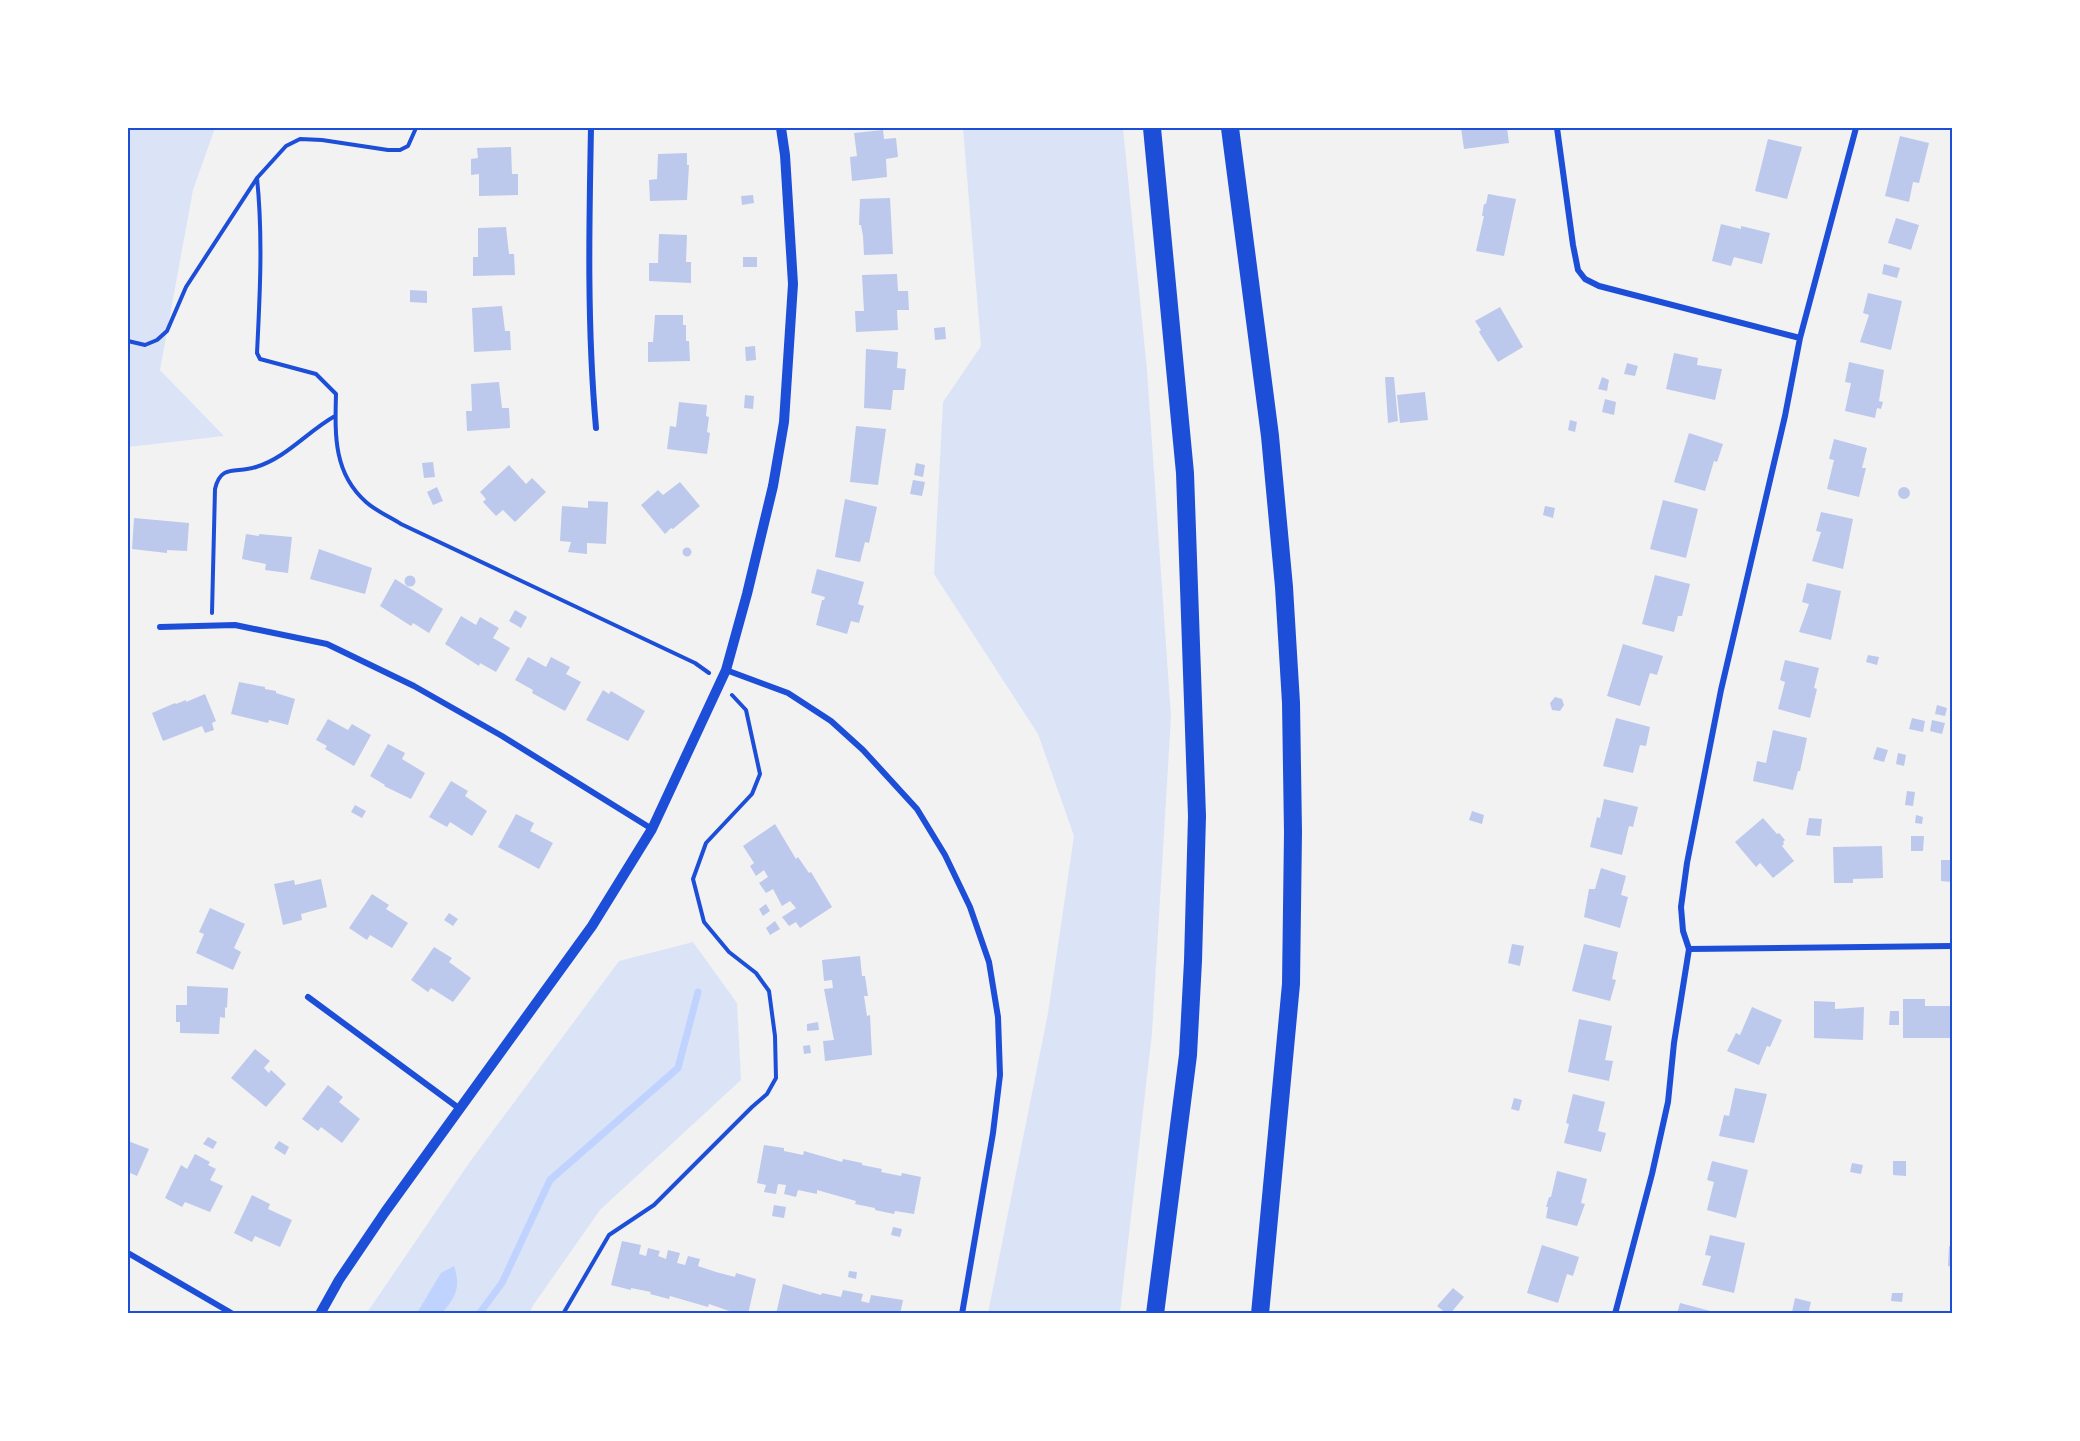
<svg xmlns="http://www.w3.org/2000/svg" width="2080" height="1441" font-family="'Golos Text',sans-serif">
	<rect width="100%" height="100%" fill="#f2f2f2"/>
	<path fill="#dbe4f7" d="M128,128H215L193,190L160,370L224,436L128,447Z
		M963,128H1123L1147,370L1171,717L1152,1033L1120,1313H988L1048,1013L1074,836L1038,734L934,574L943,402L981,346Z
		M693,942L737,1003L741,1080L600,1210L532,1307L530,1313L366,1314L469,1163L619,961Z"/>
	<path fill="#bfd3fe" d="M454,1266C461,1287 456,1297 442,1313H417L441,1273Z"/>
	<g fill="none" stroke-linecap="round" stroke-linejoin="round">
		<path stroke="#bfd3fe" stroke-width="7" d="M479,1314L502,1283L550,1180L678,1068L698,992"/>
	</g>
	<path fill="#bdc9ec" d="M1461,128H1507L1509,143L1464,149Z
		M883,130L884,139L896,138L898,157L886,159L887,177L852,181L850,157L857,156L854,133Z
		M1900,136L1929,143L1919,183L1913,182L1909,202L1885,196Z
		M1768,139L1802,147L1787,199L1755,191Z
		M511,147L512,174H518V195L479,196V174L471,175V159L478,158L477,148Z
		M687,153V165H689L687,200L650,201L649,180L657,179L658,154Z
		M1488,194L1516,199L1504,256L1476,251L1484,216H1482L1484,204H1486Z
		M753,195L754,203L742,205L741,196Z
		M890,198L893,254L864,255L863,236L861,225H859L860,199Z
		M1896,218L1919,225L1911,250L1888,243Z
		M1721,224L1741,229V226L1770,233L1762,264L1734,257L1731,266L1712,261Z
		M506,227L509,254H514L515,275L473,276V257H478V228Z
		M659,234L687,235L686,262H691V283L649,281V263H658Z
		M743,257H757V267H743Z
		M1884,264L1900,268L1897,278L1882,274Z
		M897,274L898,291H908L909,310H897L898,330L856,332L855,311H864L862,275Z
		M410,290L427,291V303L410,302Z
		M1868,293L1902,301L1891,350L1860,342L1869,315L1863,313Z
		M502,306L505,331H510L511,350L474,352L472,308Z
		M1500,307L1523,347L1498,362L1479,332L1481,330L1475,321Z
		M655,315H683V325H686V341H689L690,361L648,362V342H653Z
		M945,327L946,339L935,340L934,328Z
		M755,346L756,360L746,361L745,347Z
		M866,349L898,352L897,368L906,369L904,390H893L891,410L864,408Z
		M1674,353L1698,358L1697,365L1722,369L1715,400L1666,389Z
		M1849,362L1884,370L1879,401L1883,402L1881,409L1877,408L1875,418L1845,411L1851,383L1845,382Z
		M1627,363L1638,366L1635,376L1624,374Z
		M1385,377H1394L1398,421L1388,423Z
		M1602,377L1609,380L1607,391L1598,389Z
		M499,382L502,408H509L510,428L467,431L466,411H472L471,384Z
		M1425,392L1428,420L1400,423L1397,395Z
		M745,395L754,396L753,409L744,408Z
		M1605,399L1616,402L1614,415L1602,412Z
		M679,402L707,405L706,416L709,417L707,432L710,433L707,454L667,449L670,426L676,427Z
		M1570,420L1577,422L1575,432L1568,430Z
		M856,426L886,429L878,485L850,482Z
		M1689,433L1723,444L1717,462L1714,461L1705,491L1674,482Z
		M1834,439L1867,448L1862,468H1866L1859,497L1827,489L1834,460L1829,459Z
		M433,462L435,477L424,478L422,463Z
		M916,463L925,465L923,477L914,475Z
		M509,465L526,484L532,478L546,492L515,522L503,510L496,516L483,502L486,499L480,492Z
		M913,480L925,482L922,496L910,494Z
		M680,482L700,506L673,529L671,528L665,534L641,505L658,490L663,495Z
		M1898 493a6 6 0 1 1 12 0a6 6 0 1 1-12 0Z
		M437,487L443,501L433,505L427,492Z
		M845,499L877,507L869,543L865,542L860,562L835,557Z
		M1663,500L1698,509L1686,558L1650,549Z
		M588,501L608,502L606,544L587,543V554L568,552L571,542L560,541L562,506L588,508Z
		M1545,506L1555,508L1553,518L1543,515Z
		M1821,512L1853,519L1843,569L1812,561L1821,532L1816,531Z
		M134,518L189,523L187,551L167,550V553L132,549Z
		M246,534L259,536V534L292,537L288,573L265,570L266,564L242,559Z
		M682.5 552a4.5 4.5 0 1 1 9 0a4.5 4.5 0 1 1-9 0Z
		M319,549L372,568L365,594L310,579Z
		M817,569L864,582L858,604L864,606L859,623L851,621L847,634L816,625L822,600H824L825,597L811,593Z
		M1655,575L1690,584L1682,616H1678L1674,632L1642,624Z
		M404.5 581a5.5 5.5 0 1 1 11 0a5.5 5.5 0 1 1-11 0Z
		M395,579L443,609L429,633L413,623L411,626L380,606Z
		M1807,583L1841,591L1831,640L1799,632L1809,604L1802,602Z
		M515,610L527,617L521,628L509,621Z
		M461,616L476,625L480,617L499,628L493,638L510,648L496,672L480,663L479,666L445,644Z
		M1623,644L1663,656L1657,675L1650,673L1640,706L1607,696Z
		M1868,655L1879,657L1877,665L1866,662Z
		M528,657L546,667L551,657L570,667L566,674L581,682L565,711L532,693L533,690L515,680Z
		M1785,660L1819,668L1814,688L1817,689L1810,718L1778,709L1785,682L1780,680Z
		M239,682L265,687V689L276,691V693L295,699L288,725L269,720L268,723L231,714Z
		M603,690L609,694L611,691L645,711L628,741L586,720Z
		M205,694L216,721L212,723L214,730L205,733L202,726L163,741L152,713L175,703L176,704L186,700V702Z
		M1555,697L1562,699L1564,705L1560,711L1552,710L1550,703Z
		M1937,705L1947,708L1945,716L1935,714Z
		M1616,718L1650,727L1646,746L1640,745L1633,773L1603,766Z
		M1912,718L1925,721L1923,732L1909,729Z
		M328,719L348,730L352,724L371,735L354,766L325,749L327,746L316,740Z
		M1932,720L1945,723L1942,734L1930,731Z
		M1773,730L1807,738L1800,771H1798L1793,790L1753,781L1757,761L1766,763Z
		M388,744L405,753L402,759L425,773L411,799L384,786L385,785L370,776Z
		M1877,747L1888,750L1884,762L1873,759Z
		M1898,753L1906,755L1904,766L1896,764Z
		M451,781L468,791L465,796L487,811L472,836L450,822L447,827L429,817Z
		M1907,791L1915,792L1913,806L1905,805Z
		M1604,799L1638,807L1633,827L1629,826L1622,855L1590,847L1597,817L1600,818Z
		M355,805L366,811L362,818L351,812Z
		M1472,811L1484,815L1482,824L1469,820Z
		M516,814L534,823L530,831L553,843L539,869L498,847Z
		M1916,815L1923,817L1922,824L1915,823Z
		M1763,818L1777,834L1779,833L1785,840L1783,842L1784,844L1782,846L1794,861L1773,878L1760,863L1756,867L1735,842Z
		M1809,818L1822,819L1820,836L1806,835Z
		M775,824L796,859L798,857L809,873L811,872L832,907L800,928L796,922L789,926L782,917L796,908L790,901L782,906L773,889L766,893L759,883L768,877L764,870L756,876L750,866L754,863L743,846Z
		M1911,836H1924L1923,851H1911Z
		M1882,846L1883,878L1853,879V883H1834L1833,847Z
		M1941,860H1952V882L1941,881Z
		M1601,868L1626,876L1621,895L1628,897L1620,928L1584,917L1589,889H1595Z
		M321,879L327,907L301,914L302,920L283,925L274,884L294,880L295,885Z
		M372,894L389,905L386,909L408,923L392,948L370,935L367,940L349,928Z
		M766,904L770,911L763,916L759,909Z
		M210,908L245,924L234,948L241,952L233,970L196,953L204,934L199,932Z
		M449,913L458,919L453,926L444,920Z
		M775,921L780,929L770,935L766,928Z
		M1512,944L1524,946L1520,966L1508,963Z
		M1584,944L1618,952L1612,979L1616,980L1610,1001L1572,991Z
		M434,947L452,958L449,962L471,978L453,1002L431,988L428,992L411,980Z
		M860,956L862,976H865L868,996H864L867,1016L870,1015L872,1055L825,1061L823,1041L834,1040L824,989L833,988L832,980L824,981L822,960Z
		M187,986L228,988L227,1008L225,1007V1018L220,1017L219,1034L180,1033V1022H176V1005H187Z
		M1903,999H1925V1006H1952V1038H1903Z
		M1814,1001L1835,1002V1009L1864,1007L1863,1040L1814,1038Z
		M1752,1007L1782,1020L1770,1047L1767,1046L1759,1065L1727,1051L1736,1033L1740,1035Z
		M1890,1011H1899V1025H1889Z
		M1579,1019L1612,1026L1605,1060L1613,1061L1609,1081L1568,1072Z
		M818,1022L819,1030L807,1031V1024Z
		M810,1045L811,1053L804,1054L803,1046Z
		M255,1049L270,1061L264,1068L269,1073L271,1070L286,1084L266,1107L231,1078Z
		M328,1085L343,1097L339,1102L360,1119L342,1143L321,1127L318,1131L302,1119Z
		M1735,1088L1767,1094L1754,1143L1719,1136L1724,1115L1729,1116Z
		M1573,1094L1605,1102L1598,1131L1606,1133L1601,1152L1564,1143L1569,1124L1566,1123Z
		M1514,1098L1522,1100L1519,1111L1511,1109Z
		M208,1137L217,1142L213,1149L203,1144Z
		M128,1141L149,1149L137,1176L128,1172Z
		M279,1141L289,1147L285,1155L274,1148Z
		M764,1145L784,1148V1151L803,1155L804,1151L842,1162L843,1159L862,1163V1165L882,1169L881,1172L901,1176L902,1173L921,1177L914,1214L895,1211L894,1214L875,1210V1208L855,1204L856,1201L817,1190V1194L798,1190L796,1197L784,1194L786,1185L778,1184L776,1194L764,1192L766,1185L757,1183Z
		M195,1154L210,1162L208,1165L216,1169L210,1180L223,1186L210,1212L185,1202L182,1207L165,1198L181,1165L187,1169Z
		M1712,1161L1748,1170L1736,1218L1707,1210L1714,1182L1707,1180Z
		M1893,1161H1906V1176L1893,1175Z
		M1852,1163L1863,1165L1861,1174L1850,1172Z
		M1557,1171L1587,1179L1581,1203L1585,1204L1577,1226L1546,1218L1548,1207H1546L1549,1197H1551Z
		M252,1195L270,1204L268,1209L292,1220L280,1247L255,1236L252,1242L234,1233Z
		M774,1205L786,1207L784,1218L772,1216Z
		M893,1227L902,1229L900,1237L891,1235Z
		M1710,1235L1745,1243L1734,1293L1702,1285L1711,1256L1705,1255Z
		M622,1241L641,1245L639,1254L646,1256L648,1248L660,1251L658,1256L666,1259L668,1250L680,1253L677,1263L685,1265L688,1256L700,1259L698,1266L716,1272L735,1277L736,1273L756,1279L748,1314H738L709,1304L708,1307L670,1296L669,1299L650,1294L651,1292L631,1288V1290L611,1285Z
		M1542,1245L1579,1257L1573,1276L1567,1274L1558,1303L1527,1293Z
		M1949,1246H1952V1267L1948,1266Z
		M849,1271L857,1272L856,1279L848,1277Z
		M783,1284L821,1295L822,1293L841,1297L843,1290L863,1294L861,1301L869,1303L871,1295L903,1300L900,1314H776Z
		M1453,1288L1464,1297L1450,1314H1447L1437,1306Z
		M1892,1293H1903L1902,1302L1891,1301Z
		M1795,1298L1811,1302L1808,1314L1792,1312Z
		M1680,1303L1718,1313V1314H1677Z"/>
	<g fill="none" stroke-linecap="round" stroke-linejoin="round">
		<path stroke="#1d4ed8" stroke-width="4" d="M257,178C263,236 260,294 257,353L260,359L316,374L336,394C335,434 333,473 366,502C376,511 390,517 401,524L695,663L709,673
			M128,341L145,345L157,340L167,331L186,287L257,178L286,146L300,139L322,140L388,150H400L408,146L416,128
			M212,613L215,489C221,463 237,474 256,467C286,458 308,431 335,416
			M563,1314L609,1235L654,1205L752,1107L767,1094L776,1078L775,1036L769,991L756,973L729,952L704,922L693,879L706,843L752,794L760,774L746,710L732,695"/>
		<path stroke="#1d4ed8" stroke-width="6" d="M591,128C589,228 587,327 596,428
			M1557,128L1573,245L1578,270L1585,279L1599,286L1800,338
			M160,627L235,625L327,644L414,686L502,736L652,829
			M726,670L788,693L831,721L863,750L917,809L945,855L970,907L989,962L998,1017L1000,1075L993,1133L962,1314
			M1689,949L1952,946
			M308,997L460,1109
			M128,1253L233,1314
			M1615,1314L1652,1174L1668,1102L1674,1043L1689,949L1683,931L1681,907L1687,863L1721,690L1785,416L1800,338L1856,128"/>
		<path stroke="#1d4ed8" stroke-width="10" d="M320,1314L339,1280L385,1212L592,926L652,829L726,670L747,594L773,486L784,422L793,284L785,155L781,128"/>
		<path stroke="#1d4ed8" stroke-width="18" d="M1152,128L1185,473L1197,816L1193,961L1188,1055L1155,1314
			M1230,128L1270,436L1284,587L1291,703L1293,832L1291,984L1260,1314"/>
	</g>
	<rect width="2080" height="1441" fill="none" stroke="#ffffff" stroke-width="258"/>
	<rect x="129" y="129" width="1822" height="1183" fill="none" stroke="#1d4ed8" stroke-width="2"/>
</svg>
